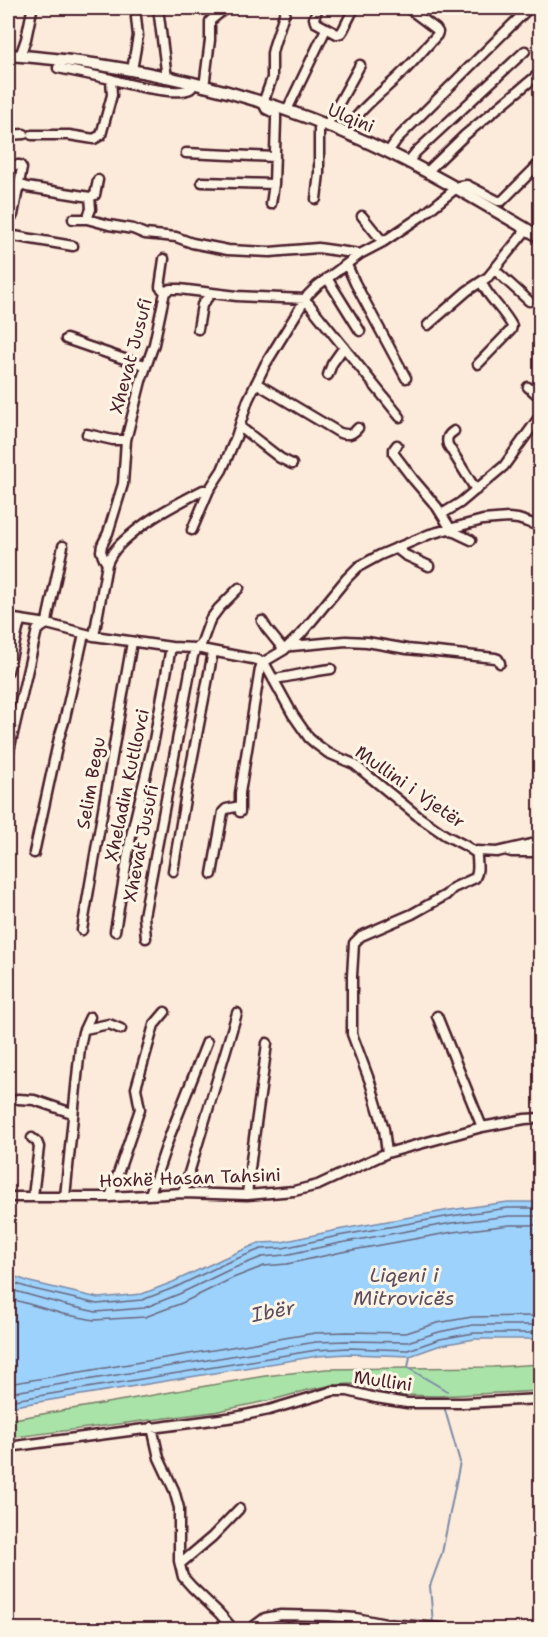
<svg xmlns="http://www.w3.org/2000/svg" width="548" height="1637" font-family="'Shantell Sans',sans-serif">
	<rect width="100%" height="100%" fill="#fcebdb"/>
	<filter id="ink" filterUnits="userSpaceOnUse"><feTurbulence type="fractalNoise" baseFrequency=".0167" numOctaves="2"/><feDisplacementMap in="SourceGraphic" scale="12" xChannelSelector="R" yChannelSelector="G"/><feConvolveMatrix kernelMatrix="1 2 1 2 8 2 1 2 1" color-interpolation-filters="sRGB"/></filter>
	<g filter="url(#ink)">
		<path fill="#a9e3a8" stroke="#7a816a" stroke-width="1.5" d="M540,1364V1391L437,1396L400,1395L352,1384L333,1385L308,1390L276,1399L214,1412L8,1438V1420L265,1376L326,1369L493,1367Z"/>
		<path fill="#9cd2fb" stroke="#7b8aa8" stroke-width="1.5" d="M508,1202H540V1339H475L441,1345L410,1356L348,1354L318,1356L8,1407V1274L30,1282L98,1298L142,1294L173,1282L224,1258L259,1243L282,1242L337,1230L450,1210Z"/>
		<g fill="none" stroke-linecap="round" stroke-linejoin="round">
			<path stroke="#6b677e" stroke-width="1.5" d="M8,1281L29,1288L97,1304L142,1300L176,1287L226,1263L261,1249L283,1248L338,1236L451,1216L508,1208H540
				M8,1289L65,1305L96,1312L144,1308L179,1294L229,1270L262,1257L285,1255L340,1243L452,1223L509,1216H540
				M8,1298L63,1314L94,1320L145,1317L182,1303L233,1278L264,1266L287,1264L342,1252L453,1232L510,1225H540
				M8,1384L315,1333L347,1332L406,1333L437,1323L472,1317L540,1316
				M8,1393L316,1342L348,1341L407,1342L439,1332L473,1325H540
				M8,1401L317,1350L348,1348L408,1350L440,1339L474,1333H540"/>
			<path stroke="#7b8aa8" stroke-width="2" d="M410,1356L408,1368L447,1391
				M433,1624L430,1586L442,1553L460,1462L445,1410"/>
			<g stroke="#4a1f2b" stroke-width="13">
				<path id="minor" d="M158,8L167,78
					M318,8L314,18L315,22L337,34L341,33L343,30L354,8
					M20,56L26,39L32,10
					M132,70L138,36L136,17
					M111,79C126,84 172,95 187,90C192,89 191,88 194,84
					M204,87L210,40V21L221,12
					M287,110L326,29
					M327,125L360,65
					M347,133C355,111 384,91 401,74C414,62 425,48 437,35L438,32L436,29L408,8
					M8,135L24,134
					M32,135H69L94,139L101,135L112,95L111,79L58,68
					M388,152L398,138L529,8
					M186,153L275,157
					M408,162L416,152L525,51
					M8,165H20L22,168L13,215
					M427,172L465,135L540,73
					M202,182L274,184
					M19,184L27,187L90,197L91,209L87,219L109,225L133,229L145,234L176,237L192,243L228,250L270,252L318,248L360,254
					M90,197L95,195L98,180
					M316,199L319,173V129L321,123
					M271,204L274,184L276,120V114L266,109L263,103L272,78V53L274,45L286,8
					M362,216L383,242
					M73,219H87
					M8,235L73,246
					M164,259L160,287L165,292
					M347,265L355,283L406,378
					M495,270L529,301
					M327,278L360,331
					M428,325L467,291L488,277L527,229
					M198,329L202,305L211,293
					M66,339L133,362L146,365
					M478,364L511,330L512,326C504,310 488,298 482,283
					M328,375L332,364L344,347
					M256,383L340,433C349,435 352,435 358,428
					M528,387L540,397
					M240,427L280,458L292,464
					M454,431C448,435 446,438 448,445L476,490
					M87,434L113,440H126
					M397,445L394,449V454L413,479L437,507L452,531L471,540
					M442,514L460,503L504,466L540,416
					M192,530L209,490L222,470L236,437L248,400L265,365L308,295L317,286L360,254L383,242L423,215L459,186L467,185L498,201H502L540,163
					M396,548L405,555L429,566
					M107,564L103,557L101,551L102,545L108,533L123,484L126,440L141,381L154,344L165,292L170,289H179L237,296L305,299L400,417
					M8,618L47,624L94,636L171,647L196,648L258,660L266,666L293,715L309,738L316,744L328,753L354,764L419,817L445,835L466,846L476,853
					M262,621L267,629L284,650
					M94,636L107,564C112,550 123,541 134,532C156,514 179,503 203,490H209
					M289,645L292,646L346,641L367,642L407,649L495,658L498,659L500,663
					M262,663L284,650L301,634L347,578L358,567L380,555L430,534L483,520L508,518L518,519L540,526
					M8,671L20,621
					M273,679C293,677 311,671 331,669
					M8,755L37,630L47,624L48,616L63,546
					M240,812V793L260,669L262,663
					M508,851L512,852H540
					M34,853L59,738L64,722L84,634
					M173,871L187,787L213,652
					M212,874L223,812L226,809L240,806
					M82,930L132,642
					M115,931L131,836L154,740L171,647
					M146,938L144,916L193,656L196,648L201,645L210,620L219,608L239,588
					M437,1016L482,1127
					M85,1029L109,1024L121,1029
					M18,1099L34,1100L72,1113
					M32,1138L37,1142L39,1147L33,1196
					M387,1153L384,1129L370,1082L352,1034V976L354,943L361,936L412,914L446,895L453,888L475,878C480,870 476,860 477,851L497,852L540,842
					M183,1193L237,1013
					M150,1194L170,1135L207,1042
					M247,1195C252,1144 261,1094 267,1043
					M8,1197H110L183,1193L247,1195L294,1191L318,1185L387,1153L482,1127L525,1119L540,1118
					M65,1197L80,1047L83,1032L90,1017
					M110,1197L140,1109L136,1088L154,1025L165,1012
					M152,1427L159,1458L174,1490L179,1508V1561L183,1577L192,1587L219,1613L234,1630
					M8,1447L235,1417L269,1410L333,1391H348L376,1398L407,1403H463L540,1399
					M180,1564L212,1537L239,1509
					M249,1630L265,1618L281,1615L328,1616L356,1618L386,1624L442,1628"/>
			</g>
			<g stroke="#4a1f2b" stroke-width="15">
				<path id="major" d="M8,55C129,63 258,92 369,143C428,170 484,204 540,237"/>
			</g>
			<use href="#minor" stroke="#fcf5e5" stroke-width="8"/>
			<use href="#major" stroke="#fcf5e5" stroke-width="10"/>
		</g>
	</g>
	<g text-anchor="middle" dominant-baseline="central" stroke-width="6" stroke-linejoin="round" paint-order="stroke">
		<g font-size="18" fill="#4a1f2b" stroke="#fcf5e5">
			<text transform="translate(351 118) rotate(23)">Ulqini</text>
			<text transform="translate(131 356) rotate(-75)">Xhevat Jusufi</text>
			<text transform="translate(91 783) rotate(-80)">Selim Begu</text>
			<text transform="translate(127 785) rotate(-78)">Xheladin Kutllovci</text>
			<text transform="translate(410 787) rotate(35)">Mullini i Vjetër</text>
			<text transform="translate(141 843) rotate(-79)">Xhevat Jusufi</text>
			<text transform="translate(190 1178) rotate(-2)">Hoxhë Hasan Tahsini</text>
			<text transform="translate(383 1381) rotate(8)">Mullini</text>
		</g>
		<g font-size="20" font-style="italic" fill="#5e4c5f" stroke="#fcf5e5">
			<text x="404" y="1275">Liqeni i<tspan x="404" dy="23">Mitrovicës</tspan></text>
			<text transform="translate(273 1311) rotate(-11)">Ibër</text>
		</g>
	</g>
	<rect width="548" height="1637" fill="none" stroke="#fcf5e5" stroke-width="30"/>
	<rect x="15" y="15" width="518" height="1607" fill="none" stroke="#4a1f2b" stroke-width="2" filter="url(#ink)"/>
</svg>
